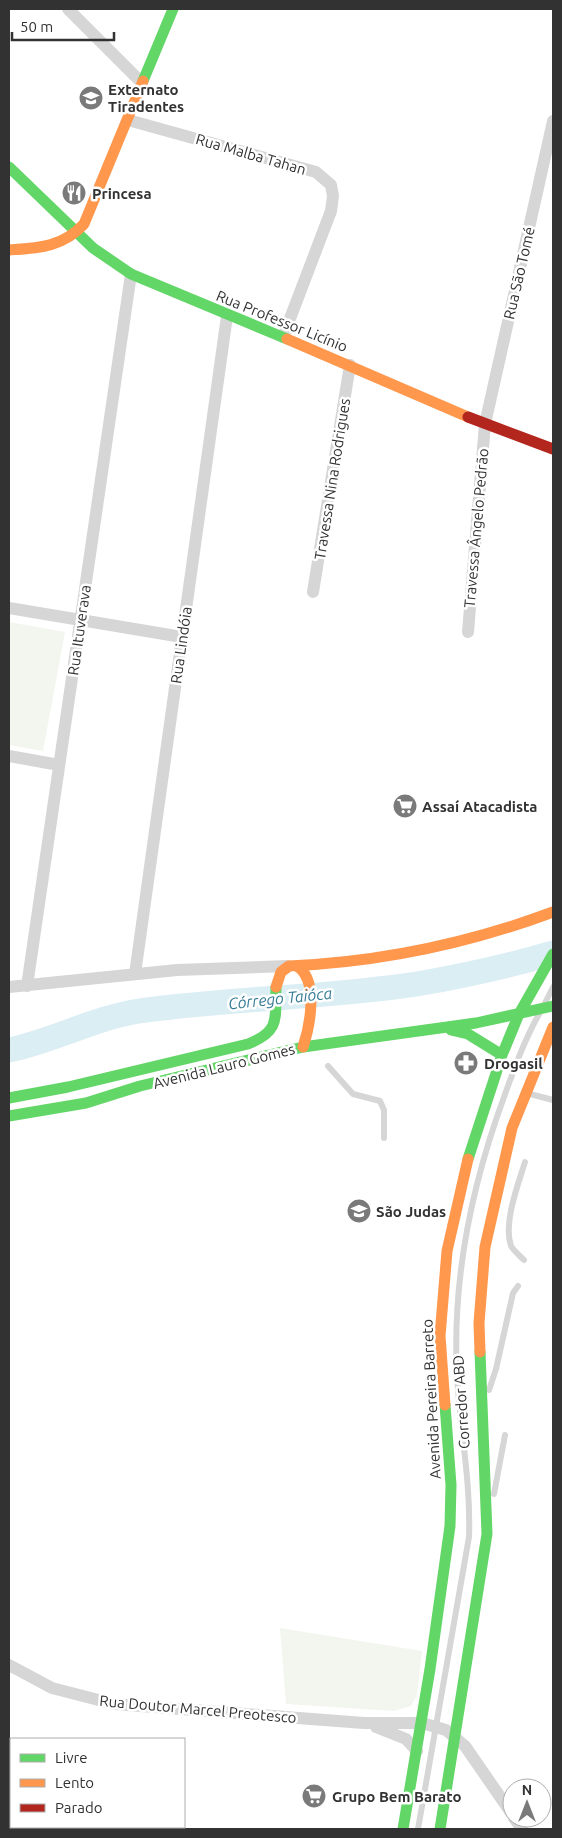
<svg xmlns="http://www.w3.org/2000/svg" width="562" height="1838" font-family="Ubuntu,sans-serif">
<style>
.green{fill:#f3f6ee}
.lines{fill:none;stroke-linecap:round;stroke-linejoin:round}
.river{stroke:#dbeef4;stroke-width:25}
.lane{stroke:#d6d6d6;stroke-width:6}
.street{stroke:#d6d6d6;stroke-width:12}
.fast{stroke:#63d668;stroke-width:11}
.slow{stroke:#ff974d;stroke-width:11}
.jam{stroke:#b3261e;stroke-width:11}
.labels{text-anchor:middle;dominant-baseline:central;stroke-width:5;stroke-linejoin:round;paint-order:stroke}
.poi-label{font-size:15px;font-weight:bold;fill:#323232;stroke:#fff;text-anchor:start}
.street-label{font-size:15px;fill:#323232;stroke:#fff}
.water-label{font-size:16px;font-style:italic;fill:#367c95;stroke:#fff}
</style>
<rect width="100%" height="100%" fill="#fff"/>
<path class="green" d="M9,622L65,632L43,751L9,745Z
M280,1628L422,1651L417,1695L411,1706L394,1711L286,1704Z"/>
<g class="lines">
<path class="river" d="M9,1050C53,1041 94,1018 139,1011C231,998 325,998 417,984C463,976 509,966 553,953"/>
<path class="lane" d="M545,1003L553,987
M328,1066L353,1094L380,1101L384,1110V1138
M530,1094L553,1100
M524,1260C520,1256 514,1251 511,1246C503,1223 518,1185 525,1162
M489,1390L496,1369L513,1293L518,1286
M494,1494L505,1435
M418,1829L469,1537C471,1482 460,1429 457,1375C452,1279 471,1187 504,1097C514,1069 524,1041 539,1014"/>
<path class="street" d="M68,9L142,83
M128,120L316,172L331,185L333,196L331,211L283,337
M313,592L350,365
M9,608L182,637
M468,632L485,424L553,121
M9,756L59,765
M135,974L227,316
M27,986L131,274
M9,987L177,970L288,966
M9,1665L52,1688L114,1704L364,1723H422L446,1730L465,1746L512,1814
M376,1727L406,1739L417,1751
M514,1818L522,1829"/>
<path class="fast" d="M143,81L173,9
M9,167L93,248L131,274L287,339
M451,1030L468,1034L502,1055
M9,1098L68,1087L248,1044C281,1031 275,1018 276,987
M9,1116L86,1103L140,1086L303,1047L476,1023L553,1006
M468,1159L502,1055L519,1014L553,954
M403,1829L430,1669L450,1526L451,1485L445,1405
M440,1829L487,1534L480,1352"/>
<path class="slow" d="M9,250C39,248 63,247 84,224L143,81
M287,339L468,417
M297,966C319,980 310,1026 303,1047
M276,987L281,972L289,966C381,962 467,944 553,912
M480,1352L479,1323L485,1247L512,1128L553,1027
M445,1405L440,1336L447,1251L468,1159"/>
<path class="jam" d="M468,417L553,449"/>
</g>
<defs>
<symbol id="school-disc" viewBox="-11 -11 22 22"><circle r="9.5" fill="#7a7a7a" stroke="#fff"/><path d="M0-5L7-2L0 1L-7-2ZM-4 1L0 2.5L4 1V4Q0 6-4 4Z" fill="#fff"/></symbol>
<symbol id="restaurant-disc" viewBox="-11 -11 22 22"><circle r="9.5" fill="#7a7a7a" stroke="#fff"/><path d="M-5-6h1v4h1v-4h1v4h1v-4h1v5L-1.5 .5V6h-2V.5L-5-1ZM5-6V6H3V1.5H1.5Q1.5-4 5-6Z" fill="#fff"/></symbol>
<symbol id="supermarket-disc" viewBox="-11 -11 22 22"><circle r="9.5" fill="#7a7a7a" stroke="#fff"/><path d="M-6-5.5h2.5l.6 2H6L4.5 2H-2.5L-4.4-4H-6ZM-1.5 3.2a1.3 1.3 0 1 0 .1 0ZM3 3.2a1.3 1.3 0 1 0 .1 0Z" fill="#fff"/></symbol>
<symbol id="pharmacy-disc" viewBox="-11 -11 22 22"><circle r="9.5" fill="#7a7a7a" stroke="#fff"/><path d="M-2-6h4v4h4v4h-4v4h-4v-4h-4v-4h4Z" fill="#fff"/></symbol>
<symbol id="university-disc" viewBox="-11 -11 22 22"><circle r="9.5" fill="#7a7a7a" stroke="#fff"/><path d="M0-5L7-2L0 1L-7-2ZM-4 1L0 2.5L4 1V4Q0 6-4 4Z" fill="#fff"/></symbol>
</defs>
<g fill-rule="evenodd">
<use href="#school-disc" x="77" y="84" width="28" height="28"/>
<use href="#restaurant-disc" x="60" y="179" width="28" height="28"/>
<use href="#supermarket-disc" x="391" y="792" width="28" height="28"/>
<use href="#pharmacy-disc" x="452" y="1049" width="28" height="28"/>
<use href="#university-disc" x="345" y="1197" width="28" height="28"/>
<use href="#supermarket-disc" x="300" y="1782" width="28" height="28"/>
</g>
<g class="labels">
<g class="poi-label">
<text x="108" y="89">Externato<tspan x="108" dy="17">Tiradentes</tspan></text>
<text x="92" y="193">Princesa</text>
<text x="422" y="806">Assaí Atacadista</text>
<text x="484" y="1063">Drogasil</text>
<text x="376" y="1211">São Judas</text>
<text x="332" y="1796">Grupo Bem Barato</text>
</g>
<g class="street-label">
<text transform="translate(251 154) rotate(16)">Rua Malba Tahan</text>
<text transform="translate(519 273) rotate(-77)">Rua São Tomé</text>
<text transform="translate(282 321) rotate(22)">Rua Professor Licínio</text>
<text transform="translate(332 479) rotate(-81)">Travessa Nina Rodrigues</text>
<text transform="translate(476 528) rotate(-85)">Travessa Ângelo Pedrão</text>
<text transform="translate(79 630) rotate(-82)">Rua Ituverava</text>
<text transform="translate(181 645) rotate(-82)">Rua Lindóia</text>
<text transform="translate(224 1066) rotate(-14)">Avenida Lauro Gomes</text>
<text transform="translate(431 1399) rotate(-93)">Avenida Pereira Barreto</text>
<text transform="translate(461 1402) rotate(-94)">Corredor ABD</text>
<text transform="translate(198 1709) rotate(5)">Rua Doutor Marcel Preotesco</text>
</g>
<g class="water-label">
<text transform="translate(280 998) rotate(-6)">Córrego Taióca</text>
</g>
</g>
<rect width="562" height="1838" fill="none" stroke="#323232" stroke-width="20"/>
<rect x="10" y="1738" width="175" height="90" fill="#ffffff" stroke="#adadad"/>
<rect x="20" y="1754" width="25" height="8" fill="#63d668" stroke="#adadad"/>
<text x="55" y="1763" font-size="15" fill="#323232">Livre</text>
<rect x="20" y="1779" width="25" height="8" fill="#ff974d" stroke="#adadad"/>
<text x="55" y="1788" font-size="15" fill="#323232">Lento</text>
<rect x="20" y="1804" width="25" height="8" fill="#b3261e" stroke="#adadad"/>
<text x="55" y="1813" font-size="15" fill="#323232">Parado</text>
<g transform="translate(527 1803)"><circle r="24" fill="#ffffff" stroke="#adadad"/>
<path d="M0-4L9 19L0 12L-9 19Z" fill="#7a7a7a"/>
<text y="-8" font-size="14" font-weight="bold" text-anchor="middle" fill="#323232">N</text>
</g>
<path d="M12 32v8h102v-8" fill="none" stroke="#323232" stroke-width="2.5"/>
<text x="20" y="32" font-size="15" fill="#323232" stroke="#ffffff" stroke-width="4" paint-order="stroke">50 m</text>
</svg>
